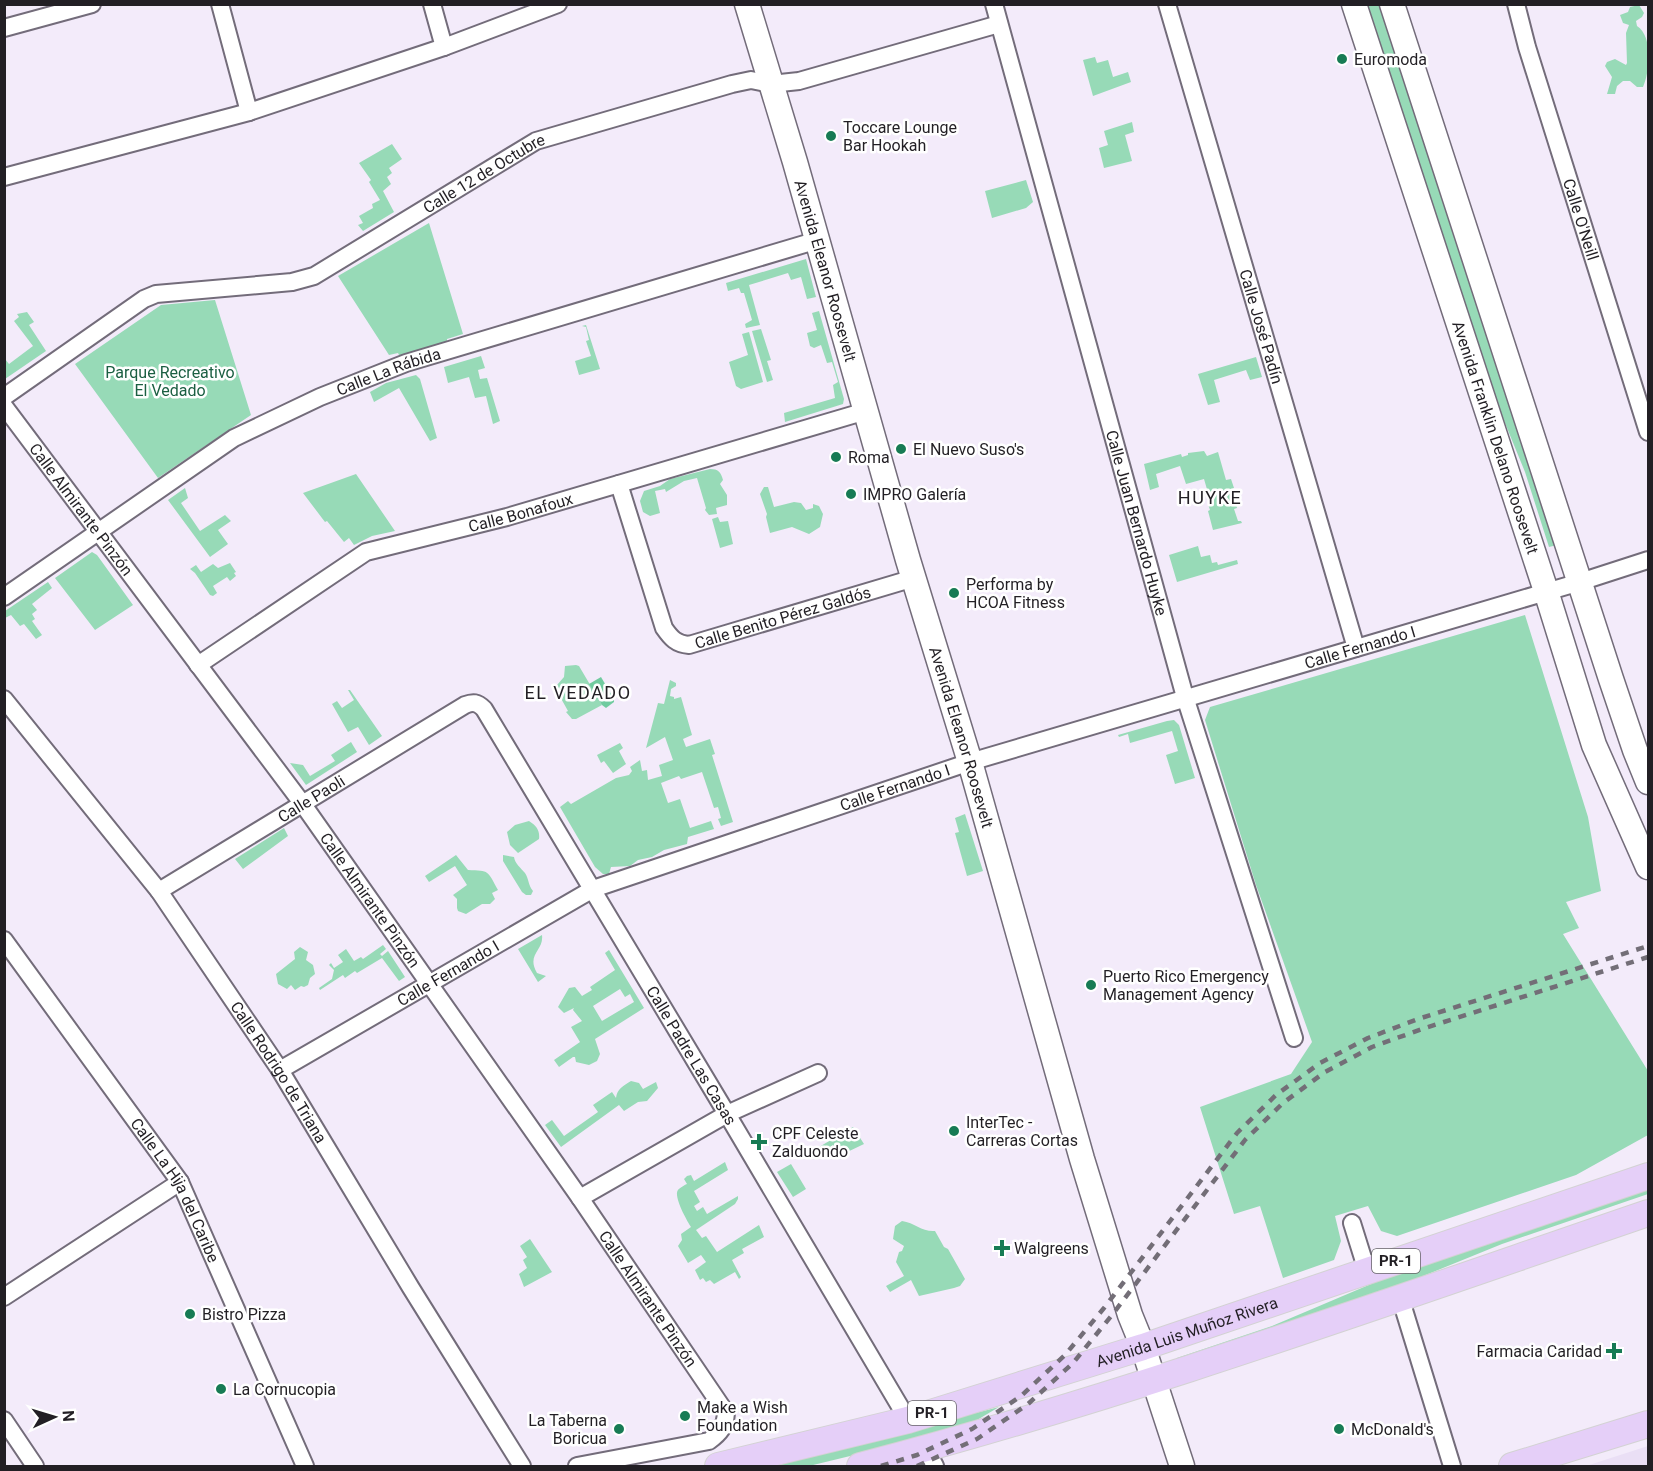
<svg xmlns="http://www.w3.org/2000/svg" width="1653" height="1471" font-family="Roboto,sans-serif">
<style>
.built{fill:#eadff5}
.green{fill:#97dab7;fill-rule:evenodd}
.water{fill:#70cb9f}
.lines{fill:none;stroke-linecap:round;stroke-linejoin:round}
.street-casing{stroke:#736c7a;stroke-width:20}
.secondary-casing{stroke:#736c7a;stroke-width:27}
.primary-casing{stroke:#d3d2d3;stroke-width:28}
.street{stroke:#fff;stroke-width:16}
.secondary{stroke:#fff;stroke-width:24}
.primary{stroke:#e5cff8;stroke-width:26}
.rail{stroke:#736e77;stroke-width:4.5;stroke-dasharray:8 8;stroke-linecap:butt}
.poi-dot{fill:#177b54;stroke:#fff;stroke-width:2}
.labels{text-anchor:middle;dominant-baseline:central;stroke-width:5;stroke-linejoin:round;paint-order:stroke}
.shield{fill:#fff;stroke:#646266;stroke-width:1.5}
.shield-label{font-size:15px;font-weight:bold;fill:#221f24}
.poi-label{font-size:16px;fill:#221f24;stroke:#fff;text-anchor:start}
.street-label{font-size:16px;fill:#221f24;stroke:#fff}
.park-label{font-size:16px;fill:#1b5f42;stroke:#fff}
.neighbourhood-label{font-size:18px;letter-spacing:1.5px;fill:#221f24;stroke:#fff}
</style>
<rect width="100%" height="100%" fill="#f3ebfa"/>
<path class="built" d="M1648,1446V1466H1586Z"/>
<path class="green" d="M1367,5H1383L1557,545L1549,547L1525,472L1487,379Z
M1639,5L1644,13L1642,17L1636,21L1637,26C1653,36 1650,71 1643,87H1637L1630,81H1623L1617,86L1615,94H1607L1612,77L1605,66L1607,62L1615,59L1626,65L1627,63L1626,33L1629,25L1623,23L1620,15L1628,12L1630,7Z
M1095,57L1097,63L1108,60L1113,77L1128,72L1131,82L1093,96L1083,60Z
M1132,122L1134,132L1125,135L1132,161L1104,168L1099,148L1108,145L1104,131Z
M392,144L402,159L389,168L392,173L387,177L391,184L383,191L394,212L363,231L358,225L363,223L359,216L373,208L372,204L380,200L369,182L371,180L359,163Z
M1026,180L1033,202L1026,208L992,218L985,191Z
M429,223L463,334L447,339V342L400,357L398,353L389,355L338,276Z
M806,259L816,297L807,299L801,277L791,280L788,273L749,285L760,325L746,328L745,324L752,320L744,293H741L739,288L728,291L726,283Z
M215,300L251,415L158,478L75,364L161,305Z
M819,311L844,399L843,404L785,422L784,413L835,398L833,385L838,382L832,362L827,363L821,345L814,348L810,346L807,333L817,330L812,313Z
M27,312L34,322L29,325L46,351L5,379V359L9,364L33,346L14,321L19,317L17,314Z
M586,325L600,369L579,375L575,361L591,356L586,341L589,340L586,327L582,326Z
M761,329L771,360L767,361L773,380L767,382L752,331Z
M749,332L763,382L741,389L736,386L729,362L748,355L742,334Z
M481,356L485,368L478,370L480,379L487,378L500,421L493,424L486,396L475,398L469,377L448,383L444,367Z
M1256,357L1262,377L1250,380L1246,370L1214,380L1220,402L1208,405L1198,374Z
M416,375L420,379L437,438L430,441L399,388L374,402L370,392L386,383Z
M1204,451L1207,456L1218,452L1226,480L1231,479L1234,488L1232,489L1237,508L1234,509L1238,521H1241L1242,523L1213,530L1208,511L1210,510L1208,504L1211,503L1204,479L1186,484L1180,466L1156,474L1159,487L1150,490L1144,464L1181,454L1182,457L1188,455V453Z
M710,469C718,469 721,472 723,480L720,484L727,495V505L716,508L717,514L709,515L705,510L706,508L697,478L684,481L666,492L665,489L655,491L660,513L650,516L643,512L640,501L644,491L660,486L670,479Z
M356,474L395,531L372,536L354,545L349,538L344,542L327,521L325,522L303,493Z
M764,487H768L774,507L794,502L801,503L806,510L813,508V504L819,506L823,514L820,527L809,534L792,527L770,533L766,517L767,514L760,494Z
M185,488L188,498L181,503L200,531L225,515L231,521L218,530L228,544L210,557L168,500Z
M718,517L720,522L728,521L733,544L720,548L712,519Z
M1198,546L1201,557L1210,555L1212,563L1217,562L1218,565L1237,560L1238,564L1177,582L1169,555Z
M92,552L97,555L133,605L95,630L55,578Z
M230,563L236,572L234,573L236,576L230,581L227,577L213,586L217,593L213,596L210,595L195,573L190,569L196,565L201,572L213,564L218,568Z
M48,582L52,588L32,604L37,610L32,614L35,619L32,621L42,635L36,639L24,624L20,626L11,615L5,618V611Z
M1525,615L1588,817L1601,891L1566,902L1579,928L1563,934L1648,1071V1135L1576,1175L1397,1236L1381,1231L1368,1206L1335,1216L1341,1241L1334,1260L1283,1278L1260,1206L1234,1214L1200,1107L1291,1074L1312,1042L1256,885L1205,720L1210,707Z
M576,665L579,666L602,705L576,719H572L566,712L568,711L558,693L560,691L557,685L564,677L565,666Z
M670,680L676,683V686L671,689L670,696L674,697V699L681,697L692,735L683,739L686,747L710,739L715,754L712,755L733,822L721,826L718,819L721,818L718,807L714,808L702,772L681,779L679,776L661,783L668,803L680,799L690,828L711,821L714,829L688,837L687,844L664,850L652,857L638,860L630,866L611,867L609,874H603L595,867L560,807L568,801L571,804L616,778L629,775L632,771L630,767L640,760L642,771L647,770L648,780L662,776L659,765L673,760L665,737L646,748L658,703L664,704Z
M348,690H350L382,736L369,745L358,727L348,732L332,704L337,701L342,708L354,700Z
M1174,720L1179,725L1195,778L1175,784L1166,755L1178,751L1172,731L1130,743L1128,734L1119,737L1118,735L1167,721Z
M351,742L357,752L306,785L290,763L303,765L310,776L335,761L331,755Z
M620,743L623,748L619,751L626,764L613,773L604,761L601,763L597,755Z
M965,814L983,871L967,876L955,833L959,832L955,818Z
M529,821C537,826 540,831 539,839L518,853L510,845L507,832L515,825Z
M284,828L288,836L243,869L235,859Z
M456,855L468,870C490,871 487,870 498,890L492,893L495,899L490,904H482L466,914L458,911L457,908V899L453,895L467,885L455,866L429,882L425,876Z
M503,855L514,857C515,864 521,868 525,873C529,879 528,885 533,891L531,895H526L522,892L503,861Z
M542,935C544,951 526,954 537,973L546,976L538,982L518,949Z
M383,945L386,949L380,954L382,956L388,951L405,977L399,981L382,958L357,973L355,971L345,978L343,975L320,990L319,988L332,979L334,970L329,965L331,963L334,968L343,962L338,955L346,949L354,961L361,957L363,959Z
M300,947L308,952L306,960L313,965L315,974L310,978L308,985L304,987L301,986L295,990L291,985L287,989L278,984L276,974L295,959L294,952Z
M609,950L644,1008L595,1039L600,1054L597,1061L589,1065L576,1062L575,1057H573L559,1067L554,1060L580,1042L571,1027L582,1021L573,1010L574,1008L564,1013L558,1007L569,988L575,987L582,996L592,990L590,987L615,970L605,953ZM620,989L625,997L630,994L634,1002L602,1021L593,1006Z
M631,1081L639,1083L643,1089L656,1082L658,1088L647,1101L638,1102L624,1111L619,1105L561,1147L545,1125L552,1120L564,1136L598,1112L593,1105L612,1092L616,1098C617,1089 623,1086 631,1081Z
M853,1127L864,1144L841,1155L833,1145L824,1151L828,1158L826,1159L819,1147Z
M725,1162L728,1170L694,1191L700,1202L694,1206L697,1211L703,1207L707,1214L738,1196V1199L735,1204L696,1230L702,1238L706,1236L717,1252L759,1225L764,1237L742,1249L744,1253L732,1260L741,1277L739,1279L735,1272L714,1284L710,1280L706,1282L703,1278L700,1280L695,1270L706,1262L701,1255L688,1263L678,1246L682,1240L681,1234L691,1227C687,1221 673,1196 678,1190C678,1189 686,1184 687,1184L684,1179L687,1176L691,1175L694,1181Z
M791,1164L806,1189L793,1197L777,1172Z
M1648,1188V1194L1502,1244L1411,1281L1178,1361L1177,1358L1272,1326L1390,1276Z
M902,1221C915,1223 922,1232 935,1231L944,1247L948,1249L965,1279L960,1286L954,1288L919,1296L911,1280L890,1292L886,1286L904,1276L896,1262L899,1252L902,1251L904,1246L893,1239L895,1226Z
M530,1239L552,1272L524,1287L519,1274L527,1268L523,1260L527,1257L520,1246Z
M999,1407L972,1423L879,1449L809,1466H769Z"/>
<path class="water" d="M601,677L614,699V702L606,708L602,705L589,684Z"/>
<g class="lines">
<defs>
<g id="street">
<path d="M220,4L249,112"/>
<path d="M432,4L444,47"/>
<path id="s1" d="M994,4L1185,697L1294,1038"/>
<path id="s2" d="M1167,4L1356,648"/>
<path id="s3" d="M1516,4L1527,47L1648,432"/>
<path d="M4,28L92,4"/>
<path d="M4,177L249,112L444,47L558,4"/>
<path id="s4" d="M4,397L144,299L156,294L292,282L314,276L536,141L732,84L751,80L771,84L799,81L999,24"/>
<path id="s5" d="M4,406L302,803L580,1198L726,1413C725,1427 720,1433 709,1441L577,1466"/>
<path id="s6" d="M619,484L664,628C671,638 676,644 689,645L914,578"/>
<path id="s7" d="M4,597L234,438L320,397L406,363L818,240"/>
<path id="s8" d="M198,665L366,552L507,517L866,411"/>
<path id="s9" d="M4,699L159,891L280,1070L411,1288L522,1466"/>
<path id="s10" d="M159,891L465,705C473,702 477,702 484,709L727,1114L908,1420"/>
<path id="s11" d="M4,940L180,1182L305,1466"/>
<path id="s12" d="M280,1070L593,889L970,762L1580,582L1648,560"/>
<path d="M580,1198L727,1114L818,1073"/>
<path d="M1352,1223L1367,1271"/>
<path d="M4,1297L180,1182"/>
<path d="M1400,1297L1452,1466"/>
<path d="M4,1420L35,1466"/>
<path d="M926,1449L935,1466"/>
</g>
<g id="secondary">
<path id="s13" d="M747,4L795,162L908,560L970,762L1082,1159L1130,1315L1143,1347L1182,1466"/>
<path id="s14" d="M1354,4L1546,591L1594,745L1648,867"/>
<path d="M1392,4L1611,679L1635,750L1648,782"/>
</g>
<g id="primary">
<path id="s15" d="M718,1466L908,1420L1143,1347L1648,1176"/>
<path d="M860,1466C1127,1396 1387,1302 1648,1213"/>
<path d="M1512,1466L1648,1424"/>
</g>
</defs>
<use href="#street" class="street-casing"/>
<use href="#secondary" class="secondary-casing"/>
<use href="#primary" class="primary-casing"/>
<use href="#street" class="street"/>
<use href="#secondary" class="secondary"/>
<use href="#primary" class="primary"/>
<path class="rail" d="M881,1466L917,1455L972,1429L1021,1396L1065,1355L1104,1308L1237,1133L1276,1095L1320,1063L1368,1038L1418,1019L1648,946
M917,1466L977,1439L1028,1404L1073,1363L1112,1315L1245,1140L1283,1103L1325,1072L1372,1047L1422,1029L1648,957"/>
</g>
<g class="poi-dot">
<circle cx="1342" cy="59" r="6"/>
<circle cx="831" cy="136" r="6"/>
<circle cx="901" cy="449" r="6"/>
<circle cx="836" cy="457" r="6"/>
<circle cx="851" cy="494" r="6"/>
<circle cx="954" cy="593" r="6"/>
<circle cx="1091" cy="985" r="6"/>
<circle cx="954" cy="1131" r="6"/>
<path d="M756 1133h6v6h6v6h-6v6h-6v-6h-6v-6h6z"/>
<path d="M999 1239h6v6h6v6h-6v6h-6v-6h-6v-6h6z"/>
<circle cx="190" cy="1314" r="6"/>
<path d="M1611 1342h6v6h6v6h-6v6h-6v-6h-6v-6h6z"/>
<circle cx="221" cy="1389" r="6"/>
<circle cx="685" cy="1416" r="6"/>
<circle cx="619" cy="1429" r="6"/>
<circle cx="1339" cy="1429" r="6"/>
</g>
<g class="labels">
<g class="shield">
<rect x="1372" y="1249" width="48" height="24" rx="4.5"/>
<rect x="908" y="1401" width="48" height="24" rx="4.5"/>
</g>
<g class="shield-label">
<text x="1396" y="1261">PR-1</text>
<text x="932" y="1413">PR-1</text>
</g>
<g class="poi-label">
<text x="1354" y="59">Euromoda</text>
<text x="843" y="127">Toccare Lounge<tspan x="843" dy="18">Bar Hookah</tspan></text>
<text x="913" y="449">El Nuevo Suso's</text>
<text x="848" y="457">Roma</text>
<text x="863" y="494">IMPRO Galería</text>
<text x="966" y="584">Performa by<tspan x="966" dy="18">HCOA Fitness</tspan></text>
<text x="1103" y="976">Puerto Rico Emergency<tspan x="1103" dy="18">Management Agency</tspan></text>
<text x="966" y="1122">InterTec -<tspan x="966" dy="18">Carreras Cortas</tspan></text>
<text x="772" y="1133">CPF Celeste<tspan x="772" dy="18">Zalduondo</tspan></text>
<text x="1014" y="1248">Walgreens</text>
<text x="202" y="1314">Bistro Pizza</text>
<text x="1602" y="1351" text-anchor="end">Farmacia Caridad</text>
<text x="233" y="1389">La Cornucopia</text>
<text x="697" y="1407">Make a Wish<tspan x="697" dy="18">Foundation</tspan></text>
<text x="607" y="1420" text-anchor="end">La Taberna<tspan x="607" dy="18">Boricua</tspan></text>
<text x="1351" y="1429">McDonald's</text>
</g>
<g class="street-label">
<text stroke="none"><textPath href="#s4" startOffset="542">Calle 12 de Octubre</textPath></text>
<text stroke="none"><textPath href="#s3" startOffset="225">Calle O'Neill</textPath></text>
<text stroke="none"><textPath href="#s13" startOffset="278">Avenida Eleanor Roosevelt</textPath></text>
<text stroke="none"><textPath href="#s2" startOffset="336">Calle José Padín</textPath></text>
<text stroke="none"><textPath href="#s7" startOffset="448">Calle La Rábida</textPath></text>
<text stroke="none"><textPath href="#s14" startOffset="456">Avenida Franklin Delano Roosevelt</textPath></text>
<text stroke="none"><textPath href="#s5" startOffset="129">Calle Almirante Pinzón</textPath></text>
<text stroke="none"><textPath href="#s8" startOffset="362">Calle Bonafoux</textPath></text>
<text stroke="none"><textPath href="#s1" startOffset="538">Calle Juan Bernardo Huyke</textPath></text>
<text stroke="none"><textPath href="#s6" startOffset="280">Calle Benito Pérez Galdós</textPath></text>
<text stroke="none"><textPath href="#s12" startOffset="1166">Calle Fernando I</textPath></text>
<text stroke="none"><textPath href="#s13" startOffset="764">Avenida Eleanor Roosevelt</textPath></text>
<text stroke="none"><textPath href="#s12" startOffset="680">Calle Fernando I</textPath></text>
<text stroke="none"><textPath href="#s10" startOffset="178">Calle Paoli</textPath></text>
<text stroke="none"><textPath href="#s5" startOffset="615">Calle Almirante Pinzón</textPath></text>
<text stroke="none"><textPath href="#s12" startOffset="194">Calle Fernando I</textPath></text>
<text stroke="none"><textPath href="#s10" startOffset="783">Calle Padre Las Casas</textPath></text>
<text stroke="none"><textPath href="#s9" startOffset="464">Calle Rodrigo de Triana</textPath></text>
<text stroke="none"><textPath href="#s11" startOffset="304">Calle La Hija del Caribe</textPath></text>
<text stroke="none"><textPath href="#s5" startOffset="1101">Calle Almirante Pinzón</textPath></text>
<text stroke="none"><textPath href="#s15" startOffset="488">Avenida Luis Muñoz Rivera</textPath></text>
</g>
<g class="park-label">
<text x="170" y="372">Parque Recreativo<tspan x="170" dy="18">El Vedado</tspan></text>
</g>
<g class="neighbourhood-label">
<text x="1210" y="497">HUYKE</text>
<text x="578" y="692">EL VEDADO</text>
</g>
</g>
<rect width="1653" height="1471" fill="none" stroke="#221f24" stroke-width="12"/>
<g transform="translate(54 1417) rotate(86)" stroke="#ffffff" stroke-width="4.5" paint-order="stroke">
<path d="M0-4.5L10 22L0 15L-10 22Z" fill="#221f24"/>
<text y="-9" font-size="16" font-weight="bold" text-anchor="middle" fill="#221f24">N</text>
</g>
</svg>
